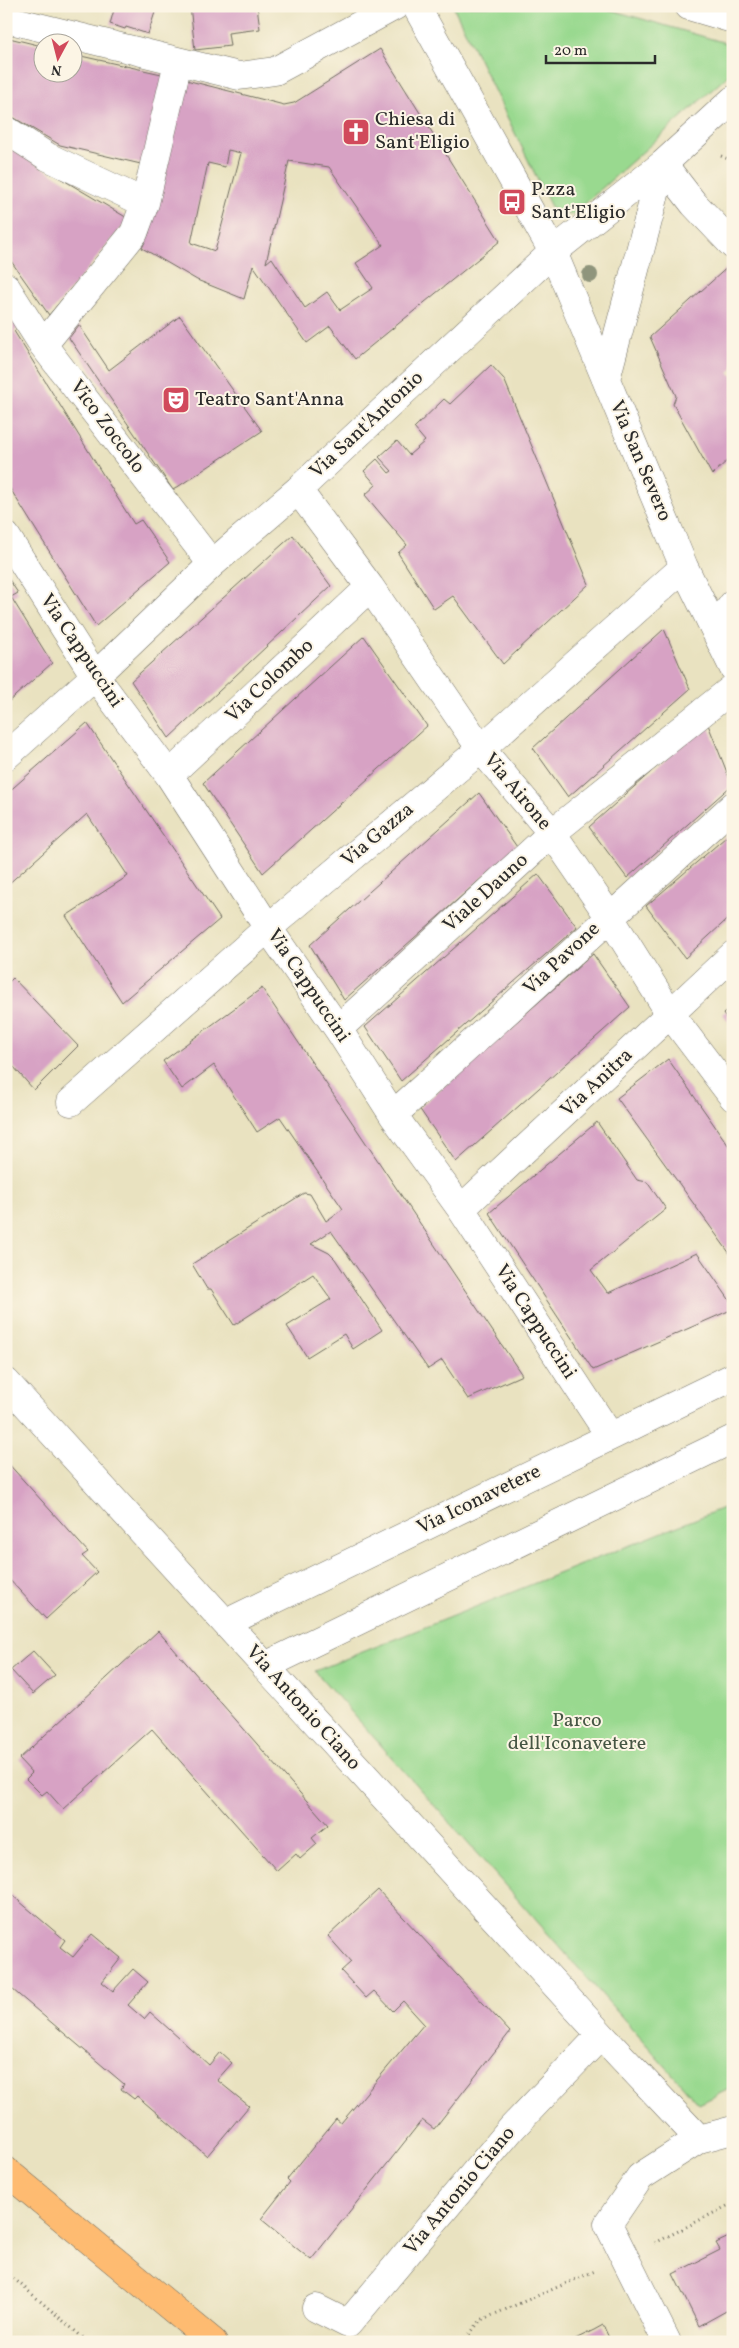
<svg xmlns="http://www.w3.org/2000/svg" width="739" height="2348" font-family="Vollkorn,serif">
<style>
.green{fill:#99d98f;stroke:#62825d}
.building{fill:#d7a2c4;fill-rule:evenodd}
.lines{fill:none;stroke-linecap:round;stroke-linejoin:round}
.minor-casing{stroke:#6e6b5f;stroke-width:29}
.major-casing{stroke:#6e6b5f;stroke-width:29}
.path{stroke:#6e6b5f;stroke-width:3;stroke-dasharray:1 4;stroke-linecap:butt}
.minor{stroke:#fff;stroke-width:28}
.major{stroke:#febb71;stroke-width:28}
.tree{fill:#8f957c}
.labels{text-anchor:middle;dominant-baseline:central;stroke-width:4;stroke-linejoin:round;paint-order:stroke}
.poi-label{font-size:20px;fill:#2b2b2b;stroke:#fcf5e5;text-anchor:start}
.street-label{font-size:20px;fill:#2b2b2b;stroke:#fcf5e5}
.park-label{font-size:20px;fill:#465644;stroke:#fcf5e5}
</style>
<rect width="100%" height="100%" fill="#fcf5e5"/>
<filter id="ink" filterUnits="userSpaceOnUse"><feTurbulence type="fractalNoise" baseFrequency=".02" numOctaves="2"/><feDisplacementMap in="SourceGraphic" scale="10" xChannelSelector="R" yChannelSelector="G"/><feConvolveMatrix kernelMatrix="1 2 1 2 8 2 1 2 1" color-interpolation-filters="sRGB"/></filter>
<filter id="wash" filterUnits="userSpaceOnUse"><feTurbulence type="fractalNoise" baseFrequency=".0096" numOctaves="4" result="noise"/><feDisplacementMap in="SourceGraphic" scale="20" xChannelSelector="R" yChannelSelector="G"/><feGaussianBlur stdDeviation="1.12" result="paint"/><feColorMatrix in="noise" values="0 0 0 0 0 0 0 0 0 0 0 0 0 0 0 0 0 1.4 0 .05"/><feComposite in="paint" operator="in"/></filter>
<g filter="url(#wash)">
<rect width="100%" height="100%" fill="#e9e2c0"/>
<path class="green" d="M453,6H597L733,45V71L572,215L553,211Z
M733,1504V2087L699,2104L315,1671Z"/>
<g id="blocks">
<path class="building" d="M115,6H157L148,34L126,27L125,29L110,24Z
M190,6H257L260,29L228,33L230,46L195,50Z
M9,38L42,46V72H72V54L166,75L145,165L60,145L6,113V43Z
M380,49L500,241L355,359L330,326L307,343L253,265L244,299L197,280L142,248L149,233L170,132L186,80L284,105L294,103ZM228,150L241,153L215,251L191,243L208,163L225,167ZM289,161L329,167L383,245L356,263L373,288L340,310L327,292L305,308L272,258L266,263Z
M6,146L129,219L49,315L6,254Z
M731,264L733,266V369L729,372L733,376V455L712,475L673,404L676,396L650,337Z
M14,313L22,326L14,331L120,502L134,524L141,520L170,562L96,626L6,482V318Z
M180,316L262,431L173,490L69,338L79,325L109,370Z
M491,365L504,379L589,584L503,664L453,596L434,609L398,553L407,545L365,495L376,485L364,471L377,459L389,473L392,471L379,457L397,441L409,455L425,441L414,428L444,399L450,404Z
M293,535L331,586L169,738L131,681Z
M6,575L18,593L11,597L52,663L6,704Z
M664,629L690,689L568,797L533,748Z
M364,636L427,726L263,873L203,783Z
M707,722L732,785L627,878L589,827Z
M87,723L220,919L122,1002L66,916L128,876L87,814L6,886V794Z
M479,793L517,847L344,1000L310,945Z
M733,831V914L685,958L646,906Z
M538,874L577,927L401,1081L365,1027Z
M593,954L630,1007L456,1162L419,1108Z
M13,978L78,1046L34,1090L6,1058V985Z
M262,988L288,1027L522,1375L468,1399L442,1360L428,1369L331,1231L311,1244L329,1253L335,1259L382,1330L353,1349L344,1334L307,1357L287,1326L331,1299L313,1274L234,1325L211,1289H207L192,1264L304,1193L310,1194L326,1221L343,1209L280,1117L257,1132L214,1065L182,1089L163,1061Z
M733,1006V1028L723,1014Z
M668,1059L733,1152V1258L617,1098Z
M597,1122L637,1180L647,1182L666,1209L591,1270L608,1293L697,1253L733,1305V1309L593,1370L489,1213Z
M6,1461L88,1552L82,1556L97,1572L46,1619L6,1576Z
M158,1631L328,1825L312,1838L317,1844L300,1859L296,1854L277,1871L152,1729L63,1809L47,1791L42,1795L26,1779L32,1773L19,1759Z
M33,1651L55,1675L33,1694L11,1670Z
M6,1890L65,1940L60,1947L73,1957L92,1934L121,1958L102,1982L113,1991L133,1969L148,1982L128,2005L144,2019L150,2012L209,2065L220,2052L232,2063L217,2080L249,2106L207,2156L137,2096L134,2099L121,2089L124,2084L6,1984Z
M378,1890L510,2032L434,2129L422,2120L311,2260L261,2219L290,2182L287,2179L336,2119L341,2123L424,2024L403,2001L393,2011L374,1991L366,1998L341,1971L351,1962L328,1936Z
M733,2235V2319L728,2310L699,2326L673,2274L720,2250L716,2243Z
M603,2325L611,2342H569L594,2330Z"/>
</g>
</g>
<g filter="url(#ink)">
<use href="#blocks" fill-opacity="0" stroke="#6e6b5f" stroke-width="1"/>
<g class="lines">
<defs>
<path id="minor" d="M416,6L553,252L684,567L733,667
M689,6L733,19
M6,19L239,76L275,71L395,6
M6,130L48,157L145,203
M663,164L694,204L733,245
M6,287L43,345L212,564
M43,345L134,233L145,203L178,62
M606,379L663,164
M298,490L370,587L481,749L552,833L609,916L671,1015L733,1097
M6,536L95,676L169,775L268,928L338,1029L393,1115L461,1209L610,1436
M715,629L733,604
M6,756L95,676L212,564L298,490L553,252L663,164L733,100
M169,775L370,587
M338,1029L552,833L733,688
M71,1102L268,928L481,749L684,567
M393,1115L733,806
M461,1209L733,955
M6,1382L601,2035L699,2139
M226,1623L733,1377
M265,1666L733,1439
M316,2308L348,2324L512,2128L601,2035
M667,2342L608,2224L640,2177L699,2139L733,2130"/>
<path id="major" d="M6,2171L213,2342"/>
</defs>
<use href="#minor" class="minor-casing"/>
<use href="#major" class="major-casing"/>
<path class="path" d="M721,156L733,161
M655,2243L733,2203
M6,2272L88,2342
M463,2342L481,2320L595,2271"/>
<use href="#minor" class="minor"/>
<use href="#major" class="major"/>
</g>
<circle class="tree" cx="590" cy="275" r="8"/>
</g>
<defs>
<symbol id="church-square" viewBox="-11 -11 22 22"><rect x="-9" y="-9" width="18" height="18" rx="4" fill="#d1495b" stroke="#fcf5e5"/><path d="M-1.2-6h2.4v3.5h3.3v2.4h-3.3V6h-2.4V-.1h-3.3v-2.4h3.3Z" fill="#fff"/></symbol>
<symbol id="bus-square" viewBox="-11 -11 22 22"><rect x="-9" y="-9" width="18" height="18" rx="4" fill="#d1495b" stroke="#fcf5e5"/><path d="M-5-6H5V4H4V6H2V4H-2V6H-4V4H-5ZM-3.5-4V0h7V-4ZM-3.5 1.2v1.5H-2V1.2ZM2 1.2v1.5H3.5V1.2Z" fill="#fff"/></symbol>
<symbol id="theatre-square" viewBox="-11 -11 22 22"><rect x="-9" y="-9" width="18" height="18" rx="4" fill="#d1495b" stroke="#fcf5e5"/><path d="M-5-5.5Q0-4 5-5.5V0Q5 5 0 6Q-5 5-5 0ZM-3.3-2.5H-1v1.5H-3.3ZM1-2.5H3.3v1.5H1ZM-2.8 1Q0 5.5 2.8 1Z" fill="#fff"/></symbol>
</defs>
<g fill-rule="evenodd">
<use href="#church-square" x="340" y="116" width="32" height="32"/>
<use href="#bus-square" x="496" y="186" width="32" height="32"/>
<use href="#theatre-square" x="160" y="384" width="32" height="32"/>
</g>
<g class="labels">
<g class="poi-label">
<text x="375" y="120">Chiesa di<tspan x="375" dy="23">Sant'Eligio</tspan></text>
<text x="531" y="190">P.zza<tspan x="531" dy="23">Sant'Eligio</tspan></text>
<text x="195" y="400">Teatro Sant'Anna</text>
</g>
<g class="street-label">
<text transform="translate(367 425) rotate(-43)">Via Sant'Antonio</text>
<text transform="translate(107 427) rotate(53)">Vico Zoccolo</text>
<text transform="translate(640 461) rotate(67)">Via San Severo</text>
<text transform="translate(81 651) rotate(56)">Via Cappuccini</text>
<text transform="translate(270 681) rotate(-43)">Via Colombo</text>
<text transform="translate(517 792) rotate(50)">Via Airone</text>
<text transform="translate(378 835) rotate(-40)">Via Gazza</text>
<text transform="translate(486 893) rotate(-42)">Viale Dauno</text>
<text transform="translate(562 959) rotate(-43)">Via Pavone</text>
<text transform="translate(308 986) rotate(56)">Via Cappuccini</text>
<text transform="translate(597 1083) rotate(-43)">Via Anitra</text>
<text transform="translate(535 1322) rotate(57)">Via Cappuccini</text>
<text transform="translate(479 1500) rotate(-26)">Via Iconavetere</text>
<text transform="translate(303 1708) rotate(48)">Via Antonio Ciano</text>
<text transform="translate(460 2191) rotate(-50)">Via Antonio Ciano</text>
</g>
<g class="park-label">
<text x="577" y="1721">Parco<tspan x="577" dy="23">dell'Iconavetere</tspan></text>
</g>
</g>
<rect width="739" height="2348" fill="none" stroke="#fcf5e5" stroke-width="25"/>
<g transform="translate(58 58) rotate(187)"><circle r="24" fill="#fcf5e5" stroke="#a8a49b"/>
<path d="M0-4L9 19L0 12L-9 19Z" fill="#d1495b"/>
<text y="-8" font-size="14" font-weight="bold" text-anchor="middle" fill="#2b2b2b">N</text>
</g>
<path d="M546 55v8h109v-8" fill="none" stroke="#2b2b2b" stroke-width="2.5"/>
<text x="554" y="55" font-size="15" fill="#2b2b2b" stroke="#fcf5e5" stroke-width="4" paint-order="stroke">20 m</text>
</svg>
